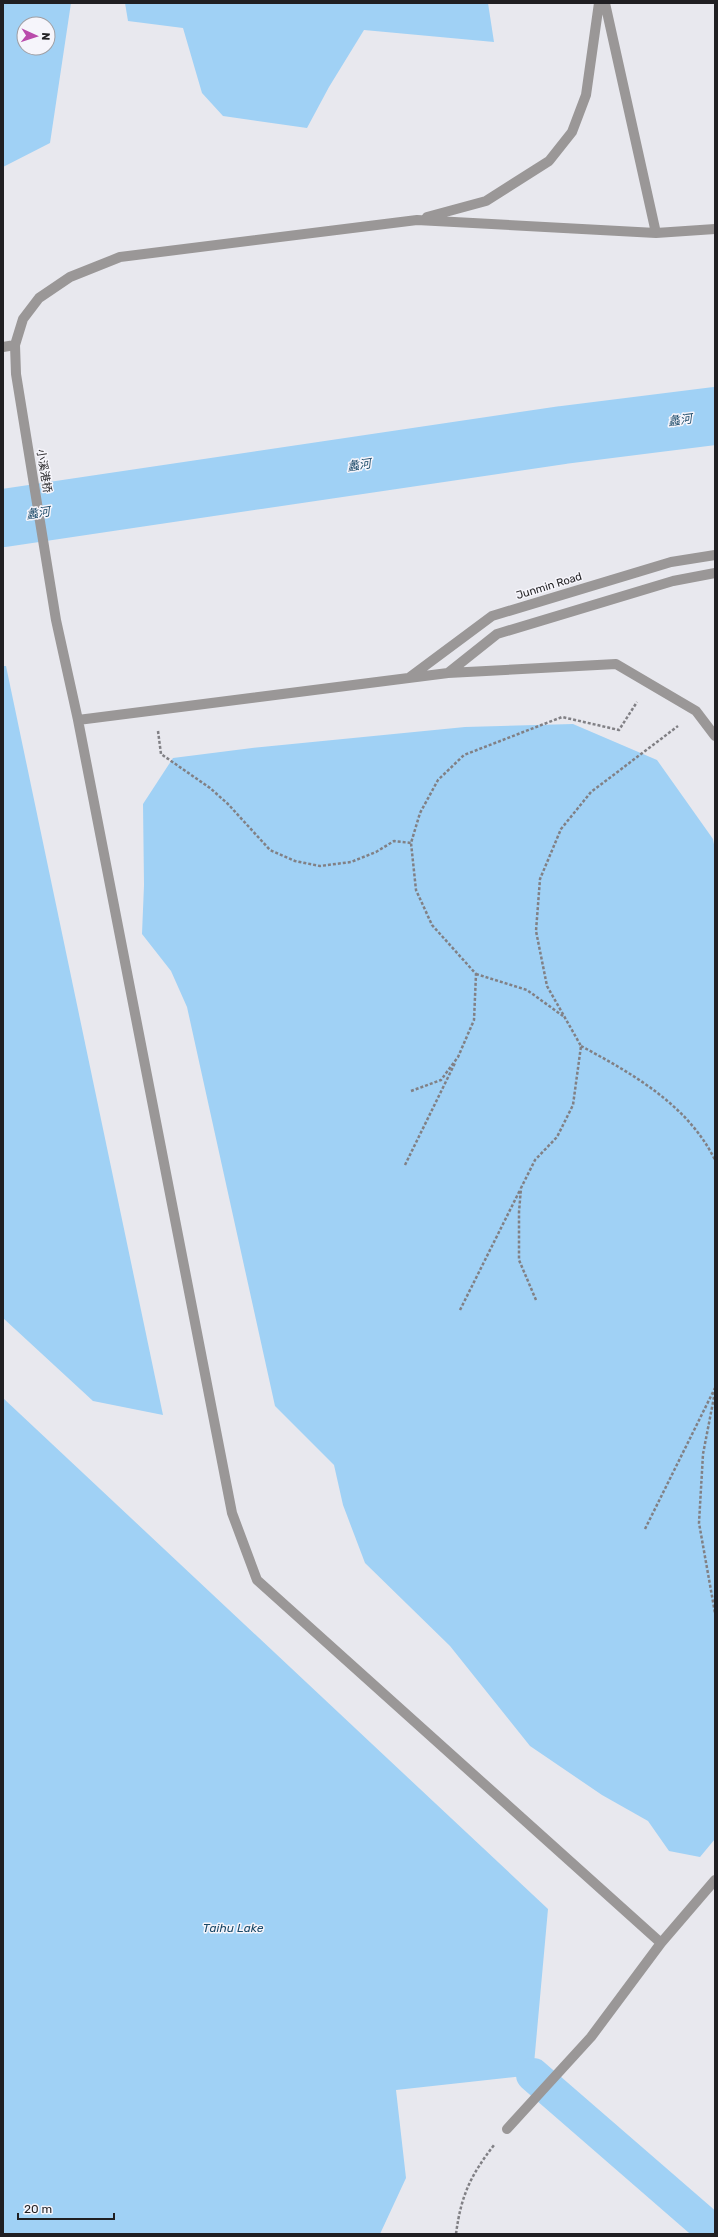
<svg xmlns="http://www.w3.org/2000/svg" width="718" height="2237" font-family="Rubik,'Noto Sans SC',sans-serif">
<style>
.water{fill:#a0d1f5;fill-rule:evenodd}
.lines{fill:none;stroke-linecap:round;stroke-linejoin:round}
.canal{stroke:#a0d1f5;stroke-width:34}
.river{stroke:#a0d1f5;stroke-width:58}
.path{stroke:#818085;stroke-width:2.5;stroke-dasharray:3 2;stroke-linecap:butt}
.minor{stroke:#9a9797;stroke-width:10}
.labels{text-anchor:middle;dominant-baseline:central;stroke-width:3;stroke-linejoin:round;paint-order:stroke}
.street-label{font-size:11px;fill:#201f22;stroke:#f6f5fb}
.water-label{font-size:12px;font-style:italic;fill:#1a4968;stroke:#f6f5fb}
</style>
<rect width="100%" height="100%" fill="#e8e8ee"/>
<path class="water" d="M3,3H71L50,143L3,167ZM24,24H48V48H24Z
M125,3H488L494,42L364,30L329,87L307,128L223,116L202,93L183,28L128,21Z
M3,666H6L163,1415L93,1401L3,1318Z
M573,724L657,760L713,839L715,850V1839L700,1857L669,1851L648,1821L602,1795L530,1746L450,1646L365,1563L343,1505L334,1465L275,1406L187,1007L171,971L142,934L144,885L143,804L173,758L252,748L465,727Z
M3,1398L548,1909L533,2075L396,2090L406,2178L380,2234H3Z"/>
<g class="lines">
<path class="canal" d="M533,2075L715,2233"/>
<path class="river" d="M3,518L563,435L715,416"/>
<path class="path" d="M158,731L161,754L210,788L228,804L270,850L295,861L320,866L351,862L376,852L394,841L411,843
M476,974L527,990L563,1016
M581,1046C633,1074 688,1105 715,1160
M411,1091L441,1080L458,1057L474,1020L476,974L432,925L416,890L411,843L420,813L438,780L464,755L562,717L619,730L637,702
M405,1165L455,1063
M536,1300L519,1260V1212L521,1188L535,1160L557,1137L573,1105L581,1046L547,986L536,931L540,879L561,829L591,792L678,726
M460,1310L520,1190
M715,1392L703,1454L699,1523L715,1613
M645,1529L715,1388
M456,2234C461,2195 471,2175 494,2145"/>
<path class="minor" d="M605,3L656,233
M427,217L486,201L549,161L572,132L586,95L599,3
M715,229L656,233L417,220L120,257L70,277L39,298L23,319L15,345L16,374L56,620L78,720L232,1513L257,1580L661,1943L715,1880
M3,347L15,345
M448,673L497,634L673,581L715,573
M410,677L492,616L671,562L715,555
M78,720L448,673L616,664L696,711L715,736
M507,2129L591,2037L661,1943"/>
</g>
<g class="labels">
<g class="street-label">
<text transform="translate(44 471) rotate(81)">小溪港桥</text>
<text transform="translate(549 586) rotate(-17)">Junmin Road</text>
</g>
<g class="water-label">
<text transform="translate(680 420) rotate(-7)">蠡河</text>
<text transform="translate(359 465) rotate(-8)">蠡河</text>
<text transform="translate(38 513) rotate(-8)">蠡河</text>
<text x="233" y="1928">Taihu Lake</text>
</g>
</g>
<rect width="718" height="2237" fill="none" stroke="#201f22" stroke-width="8"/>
<g transform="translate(36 36) rotate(93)"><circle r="19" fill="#f6f5fb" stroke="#a09fa4"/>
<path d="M0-3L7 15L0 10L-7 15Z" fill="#b94bab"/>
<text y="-6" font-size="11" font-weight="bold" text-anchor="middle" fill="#201f22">N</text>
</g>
<path d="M18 2213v6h96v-6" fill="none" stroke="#201f22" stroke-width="2"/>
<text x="24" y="2213" font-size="12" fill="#201f22" stroke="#f6f5fb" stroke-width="3" paint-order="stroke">20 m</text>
</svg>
